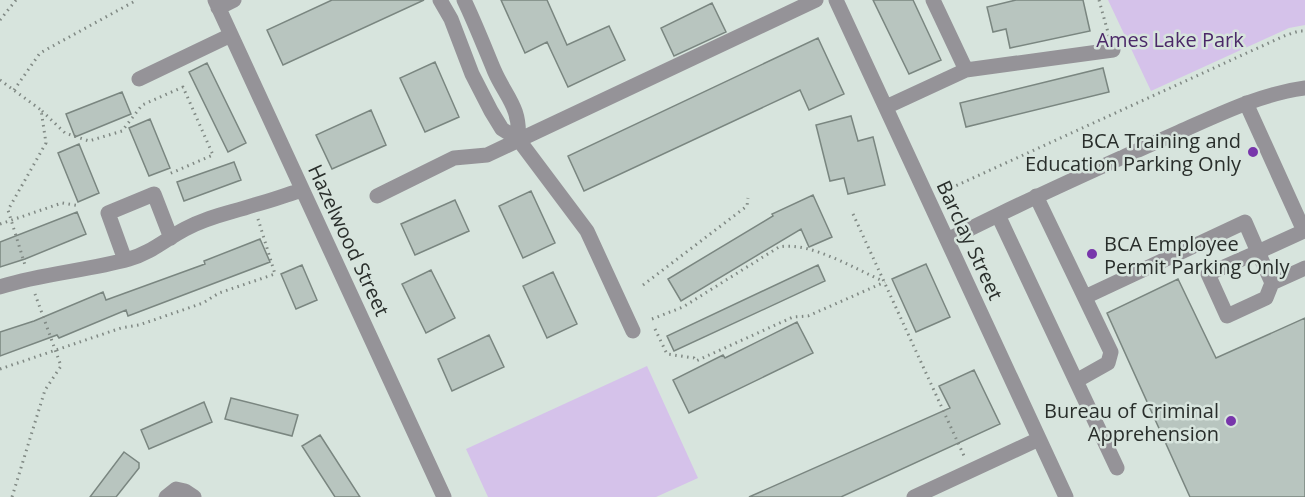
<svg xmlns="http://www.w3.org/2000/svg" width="1305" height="497" font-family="'Open Sans',sans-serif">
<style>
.green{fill:#d5c2ea}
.building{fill:#b8c5bf;stroke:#7a8680;stroke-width:1.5}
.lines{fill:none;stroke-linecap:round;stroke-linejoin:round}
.path{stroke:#808984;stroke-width:3;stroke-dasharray:1.5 4.5;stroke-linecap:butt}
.minor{stroke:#959398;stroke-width:15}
.poi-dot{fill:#7836ab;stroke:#d7e4dd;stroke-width:2}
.labels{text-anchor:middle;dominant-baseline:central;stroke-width:5;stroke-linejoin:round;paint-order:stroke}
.park-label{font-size:20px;fill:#4b2868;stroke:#d7e4dd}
.poi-label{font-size:20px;fill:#292e2b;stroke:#d7e4dd;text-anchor:end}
.street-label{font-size:20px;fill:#292e2b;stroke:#d7e4dd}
</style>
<rect width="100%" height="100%" fill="#d7e4dd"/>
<path class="green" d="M1108,0H1305V25L1289,28L1151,91Z
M647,366L698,478L656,497H488L466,449Z"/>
<path class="building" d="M332,0H424L283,65L267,30Z
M501,0H547L567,45L609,26L625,60L568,87L547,42L525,53Z
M873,0H913L941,60L909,74Z
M1016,0H1083L1090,31L1010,48L1006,29L993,32L987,7Z
M712,3L726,32L674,56L661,28Z
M818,38L844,94L809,110L800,90L584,191L568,156Z
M435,62L459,117L425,132L400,78Z
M207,63L246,143L228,152L189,72Z
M1103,68L1109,92L966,127L960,103Z
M122,92L131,114L75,137L66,114Z
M371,110L386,145L332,169L316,135Z
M851,116L858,141L873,137L885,185L848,194L844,178L830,181L816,125Z
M150,119L170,168L149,176L129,128Z
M79,144L99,193L78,202L58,153Z
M234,162L241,180L184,201L177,182Z
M531,191L555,243L523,258L499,206Z
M813,195L832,237L809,247L801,229L681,301L668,279L773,216L772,214Z
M455,200L469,231L415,255L401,224Z
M77,212L86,234L25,259L0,267V242Z
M260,239L270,262L128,316L126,310L59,338L57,335L0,356V332L34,321L103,292L106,300L205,264L204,261Z
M926,264L950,317L916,332L892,279Z
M302,265L317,300L296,309L281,274Z
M818,265L825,281L674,351L667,336Z
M431,270L455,318L426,333L402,284Z
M553,272L577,324L547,338L523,286Z
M1178,279L1216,358L1305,318V497H1190L1107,313Z
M797,322L813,353L689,413L673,380L723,355L725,358Z
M489,335L504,367L452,391L438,359Z
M974,370L1000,424L841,497H749L950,408L939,386Z
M231,398L298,415L292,436L225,419Z
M204,402L212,422L149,449L141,430Z
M320,435L360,497H335L302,446Z
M124,452L139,463V468L116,497H90Z"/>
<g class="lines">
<path class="path" d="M1099,0L1109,36
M0,20L16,0
M0,80L41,110L46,143L8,210L25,265
M14,90L40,53L137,0
M42,111L65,133L89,141L122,131L142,105L183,87L213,155L169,174
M940,193L1284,36L1299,31H1305
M853,214L965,458
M0,224L62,203L80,206
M643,285L747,206L748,198
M652,319L683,307L779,247C810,241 855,269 883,281
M655,329L667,354L694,358L696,361L793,317L808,316L885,282
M0,369L121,328L139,325L203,303L219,293L275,274L258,219
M12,497L45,390L61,366L35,294"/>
<path class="minor" d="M215,0L444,497
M440,0L451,19L472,74L491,111L502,129L518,139L587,231L633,331
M464,0C475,23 484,46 494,70C505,96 521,107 518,139
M836,0L1066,497
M933,0L966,70
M218,8L234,0
M139,79L231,35
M886,107L966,70L1113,50
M377,196L454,158L487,155L816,0
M1036,196L1111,352L1108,363L1076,381
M947,240L998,215
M1258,252L1272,283L1266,298L1227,316L1208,274Z
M125,260L108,213L154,194L171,238
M1272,283L1305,268
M0,287C42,273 87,271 129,259C151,253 166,239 185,229C209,216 230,213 254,205C271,201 286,195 302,190
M1085,297L1245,222L1258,252L1304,231L1246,103
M1117,468L998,215C1058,186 1118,159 1179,132C1220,114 1260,94 1305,88
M166,497L176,489L185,491L194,497
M914,497L1039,439"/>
</g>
<g class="poi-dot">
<circle cx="1253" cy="152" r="6"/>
<circle cx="1092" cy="254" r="6"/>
<circle cx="1231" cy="421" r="6"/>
</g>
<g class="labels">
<g class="park-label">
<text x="1170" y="39">Ames Lake Park</text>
</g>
<g class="poi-label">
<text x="1241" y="140">BCA Training and<tspan x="1241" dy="23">Education Parking Only</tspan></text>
<text x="1104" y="243" text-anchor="start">BCA Employee<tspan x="1104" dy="23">Permit Parking Only</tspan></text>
<text x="1219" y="410">Bureau of Criminal<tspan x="1219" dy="23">Apprehension</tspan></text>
</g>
<g class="street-label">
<text transform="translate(349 240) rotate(65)">Hazelwood Street</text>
<text transform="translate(970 240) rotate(65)">Barclay Street</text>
</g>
</g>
</svg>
